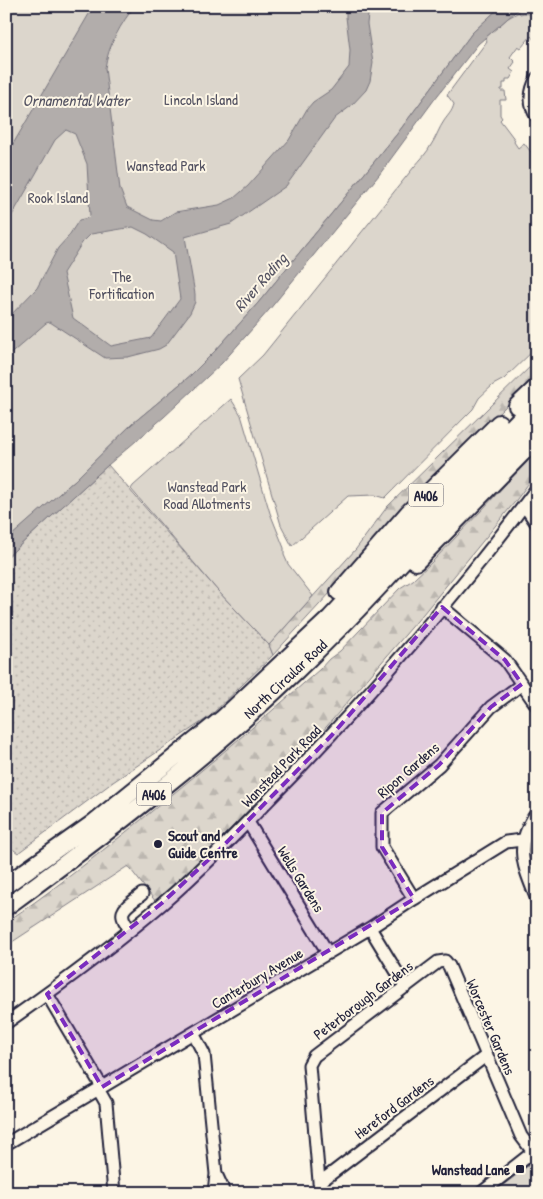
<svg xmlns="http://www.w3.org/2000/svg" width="543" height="1199" font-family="'Patrick Hand',sans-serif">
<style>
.grass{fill:url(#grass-dots);stroke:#7f7c84}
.forest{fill:url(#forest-firs);stroke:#7f7c84}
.green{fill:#dcd6cc;stroke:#7f7c84}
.water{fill:#b2adab;stroke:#78757e;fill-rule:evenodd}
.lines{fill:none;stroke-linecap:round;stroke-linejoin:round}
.minor-casing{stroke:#22223b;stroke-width:15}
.highway-casing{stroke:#22223b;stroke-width:20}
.minor{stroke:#fcf5e5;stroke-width:11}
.highway{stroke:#fcf5e5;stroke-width:16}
.marked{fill:#7b2cbf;fill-opacity:0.2;stroke:#7b2cbf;stroke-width:4;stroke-dasharray:10 6;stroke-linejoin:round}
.poi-dot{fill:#22223b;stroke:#fcf5e5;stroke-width:2}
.labels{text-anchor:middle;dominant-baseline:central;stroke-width:4;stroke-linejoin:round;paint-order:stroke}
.shield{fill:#fcf5e5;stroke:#63616e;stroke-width:1}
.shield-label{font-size:14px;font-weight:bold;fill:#22223b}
.park-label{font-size:15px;fill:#504f5f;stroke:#fcf5e5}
.street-label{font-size:15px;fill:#22223b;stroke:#fcf5e5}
.poi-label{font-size:15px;font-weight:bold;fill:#22223b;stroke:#fcf5e5;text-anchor:start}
.water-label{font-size:16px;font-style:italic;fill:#545362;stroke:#fcf5e5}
</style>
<defs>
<pattern id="grass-dots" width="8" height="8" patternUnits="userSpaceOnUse" patternTransform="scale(1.25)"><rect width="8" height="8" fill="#dcd6cc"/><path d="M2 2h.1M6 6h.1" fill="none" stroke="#bcb7b0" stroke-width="1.8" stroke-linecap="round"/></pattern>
<pattern id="forest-firs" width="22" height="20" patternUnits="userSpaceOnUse" patternTransform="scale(1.25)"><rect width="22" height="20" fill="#dcd6cc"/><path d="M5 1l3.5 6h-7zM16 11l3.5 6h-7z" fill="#bcb7b0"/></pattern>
</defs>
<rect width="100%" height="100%" fill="#fcf5e5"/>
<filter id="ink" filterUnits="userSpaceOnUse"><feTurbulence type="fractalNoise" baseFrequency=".02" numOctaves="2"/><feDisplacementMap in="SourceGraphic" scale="10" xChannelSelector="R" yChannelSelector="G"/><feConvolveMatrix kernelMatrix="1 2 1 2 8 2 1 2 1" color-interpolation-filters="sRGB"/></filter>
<g filter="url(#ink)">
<path class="grass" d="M108,465L218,591L269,645L273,655L209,717L113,782L18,853L6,844V558Z"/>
<path class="forest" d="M537,360V376L469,442L273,655L269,645L356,549L387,507Z
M537,450V472L514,503L423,614L303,754L168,893L156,902L128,866L6,946V922C44,897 80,868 116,840C185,785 253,728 320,669L329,659L340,651L400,588L413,580L433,561L482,510Z"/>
<path class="green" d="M6,6H501L472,33L397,134L258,303L216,350L191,375L132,424L75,480L6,541Z
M519,12L520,14L524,13L529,14L537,13V44L531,36L521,48L518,46L510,57L515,62L510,69L514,72L510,79H506V83H503V89H501V91H505L506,100H500V115L502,118L500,120L515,140L514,142L518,148L524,143L534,156L537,154V347L504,379L493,385L479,398L473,409L385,498L375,495L348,496L292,546L281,525L238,379L263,355L414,167C420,160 427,153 431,145C436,138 439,128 444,121C448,115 452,112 454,104L447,95L487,41L485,38L508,18Z
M231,399L241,415L270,513L284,548V555L288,564L313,596L269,645L218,591L131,489L133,486Z
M537,1159V1193H493Z"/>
<path class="water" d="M96,6H135C121,23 108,46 105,68L120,189L127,207L153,220L161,221L175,212L219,205L234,198L248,186L289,140L307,109L313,102L331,90L349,67L350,50L346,17V6H369L367,24L373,63L370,81L366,90L351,106L335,118L286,186L231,224L185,237L195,294V302L190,313L166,345L159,349L128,357L105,358L50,322L46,323L6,358V320L37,288L58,248L68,237L79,220L88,218L90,216L87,164L75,134L66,130L55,140L6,226V156L89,14ZM133,227L147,234L173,252L180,299L151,338L111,346L73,318L63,273L82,243L91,234Z
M501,6H522L478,44L434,100L379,175L269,310L222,363L164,417L108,465L6,558V541L11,536L75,480L132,424L191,375L216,350L258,303L397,134L472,33Z"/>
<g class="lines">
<defs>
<path id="minor" d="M537,78C530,90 528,105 537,117
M524,505L537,524
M442,607L505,660L537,706
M537,812C513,847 523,864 537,900
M248,822L328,953
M414,899L382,847V813L439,765L491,707L522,684
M370,928L406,987
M130,929C114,910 127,907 142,894
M47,994L102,1087
M6,1023C60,985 113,946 163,903C208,864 249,820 291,777C378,686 461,590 537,488
M193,1033L204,1054L216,1174L214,1193
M98,1089L106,1103L114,1193
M6,1144L370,928L414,899L506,842L522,840
M216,1174L222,1187L223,1193
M319,1183L487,1055
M320,1193L309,1065L314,1056L438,962L445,961L449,966L521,1136L533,1152
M481,1193L537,1149"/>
<path id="highway" d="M517,406L537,387
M416,562L537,438
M339,592L408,513L499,423
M6,885L92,824L222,719L330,618L416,526L537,401
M6,907C106,834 207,757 296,671C323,645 350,618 376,590C429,533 480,474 537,420"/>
</defs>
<use href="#minor" class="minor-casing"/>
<use href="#highway" class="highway-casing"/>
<use href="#minor" class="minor"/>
<use href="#highway" class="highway"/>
</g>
</g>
<path class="marked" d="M442,607L505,660L522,684L491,707L439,765L382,813V847L414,899L102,1087L47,994L162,903L220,849L332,735Z"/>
<g class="poi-dot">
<circle cx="158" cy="844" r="5"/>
<rect x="515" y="1164" width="10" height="10" rx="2.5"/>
</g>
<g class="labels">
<g class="shield">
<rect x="408.5" y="483.5" width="35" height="23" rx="4"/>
<rect x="136.5" y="782.5" width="35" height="23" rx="4"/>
</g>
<g class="shield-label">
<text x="426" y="495">A406</text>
<text x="154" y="794">A406</text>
</g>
<g class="park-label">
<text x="201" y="99">Lincoln Island</text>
<text x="166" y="165">Wanstead Park</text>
<text x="58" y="197">Rook Island</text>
<text x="122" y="276">The<tspan x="122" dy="17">Fortification</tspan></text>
<text x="207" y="486">Wanstead Park<tspan x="207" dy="17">Road Allotments</tspan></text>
</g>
<g class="street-label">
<text transform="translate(285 679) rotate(-43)">North Circular Road</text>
<text transform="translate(281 766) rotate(-46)">Wanstead Park Road</text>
<text transform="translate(408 770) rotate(-41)">Ripon Gardens</text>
<text transform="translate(301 879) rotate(58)">Wells Gardens</text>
<text transform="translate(257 978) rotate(-31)">Canterbury Avenue</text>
<text transform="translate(363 1000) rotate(-37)">Peterborough Gardens</text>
<text transform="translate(491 1027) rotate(67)">Worcester Gardens</text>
<text transform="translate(394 1107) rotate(-37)">Hereford Gardens</text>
</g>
<g class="poi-label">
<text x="168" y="835">Scout and<tspan x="168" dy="17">Guide Centre</tspan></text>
<text x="510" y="1169" text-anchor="end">Wanstead Lane</text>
</g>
<g class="water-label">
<text x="76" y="100">Ornamental Water</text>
<text transform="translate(260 282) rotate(-49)">River Roding</text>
</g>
</g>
<rect width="543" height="1199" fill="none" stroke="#fcf5e5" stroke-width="25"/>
<rect x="12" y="12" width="518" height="1174" fill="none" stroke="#22223b" stroke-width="2" filter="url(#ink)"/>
</svg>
